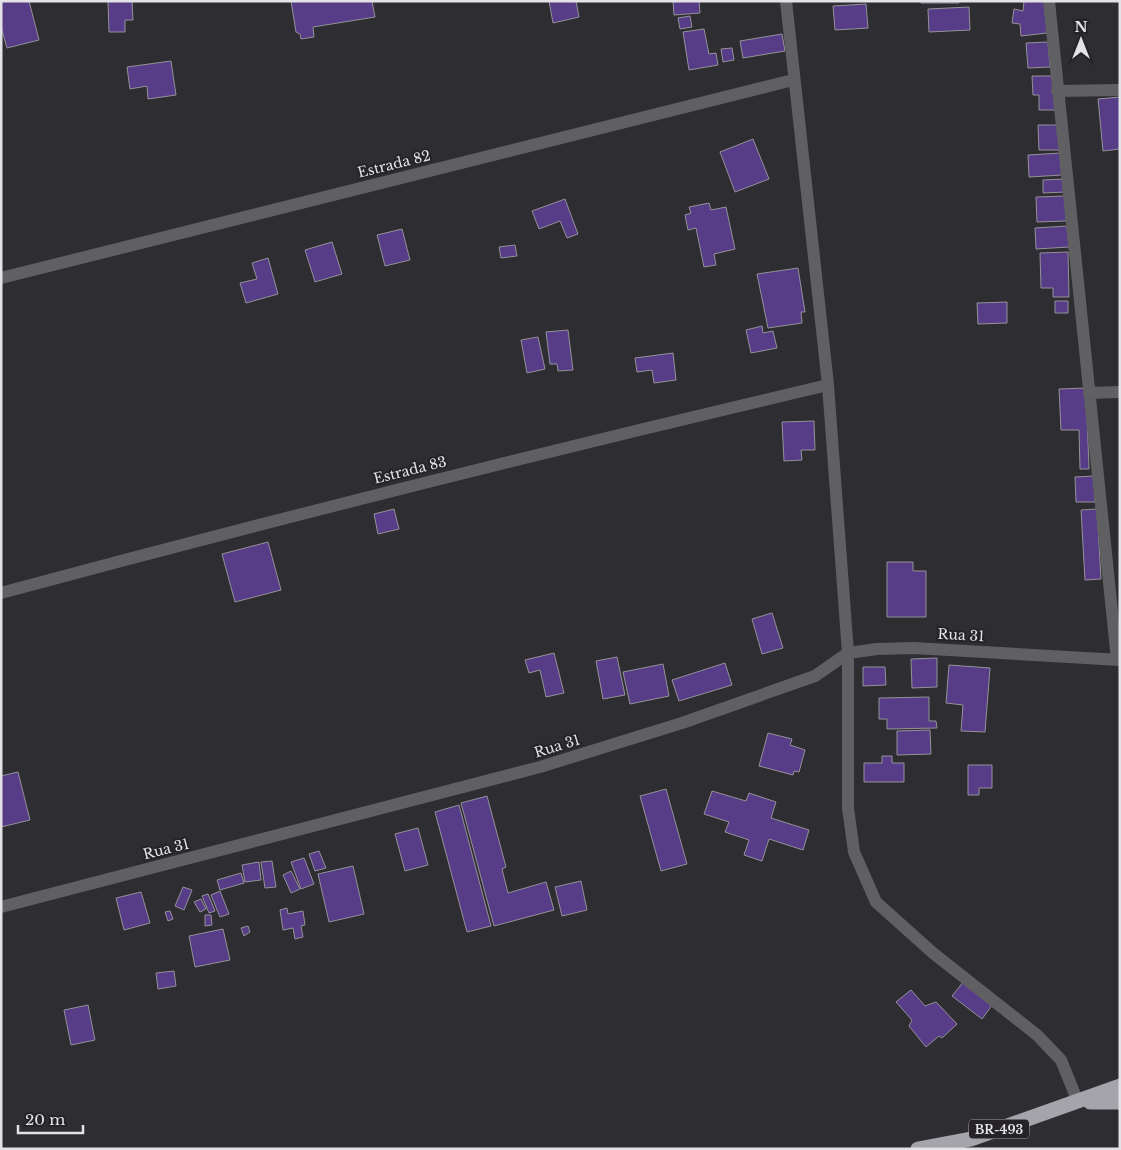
<svg xmlns="http://www.w3.org/2000/svg" width="1121" height="1150" font-family="'Libre Baskerville',serif">
<style>
.building{fill:#573d87;stroke:#949298}
.lines{fill:none;stroke-linecap:round;stroke-linejoin:round}
.minor{stroke:#606062;stroke-width:12}
.highway{stroke:#a5a4aa;stroke-width:15}
.labels{text-anchor:middle;dominant-baseline:central;stroke-width:4;stroke-linejoin:round;paint-order:stroke}
.shield{fill:#252328;stroke:#aaa9ad;stroke-width:1}
.shield-label{font-size:12px;font-weight:bold;fill:#e3e2e6}
.street-label{font-size:14px;fill:#e3e2e6;stroke:#252328}
</style>
<rect width="100%" height="100%" fill="#2e2d32"/>
<path class="building" d="M1,1H29L39,40L7,48L1,27Z
M108,1H132L133,20H125V32H109Z
M291,1H372L375,17L313,27L314,37L301,39L300,34L296,32Z
M549,1H576L579,17L553,23Z
M673,1H699L700,13L674,15Z
M921,1H959V3H921Z
M1024,1H1045L1047,33L1021,36L1020,24L1012,23L1014,9L1023,11Z
M866,4L868,28L835,30L833,6Z
M969,7L970,30L929,32L928,9Z
M690,16L692,27L680,29L678,18Z
M704,29L709,54L716,53L718,65L689,70L683,32Z
M782,34L785,51L743,58L740,41Z
M1048,42L1050,67L1028,68L1026,43Z
M732,48L734,60L723,62L721,49Z
M171,61L176,95L148,99L147,86L130,89L127,67Z
M1032,76H1054L1055,110H1039V95H1033Z
M1120,97V149L1103,151L1098,99Z
M1038,125H1058L1059,150H1039Z
M753,139L769,179L735,192L720,152Z
M1061,153L1062,175L1029,177L1028,155Z
M1064,179L1065,192L1043,193V180Z
M1065,196L1066,221L1037,222L1036,197Z
M565,199L578,234L567,238L560,221L539,229L532,211Z
M709,203L711,210L726,207L735,249L714,254L716,265L704,267L696,228L688,230L685,215L691,213L689,207Z
M1067,226L1069,247L1036,249L1035,228Z
M402,229L410,260L385,266L377,235Z
M332,242L342,274L315,282L305,250Z
M515,245L517,256L501,258L499,247Z
M1068,252L1069,297H1053V288H1041L1040,253Z
M268,258L278,294L246,303L240,283L257,279L252,263Z
M798,268L805,312H801L802,323L768,328L757,274Z
M1055,301H1068V313H1055Z
M1007,302V323L978,324L977,303Z
M762,326L763,333L773,331L777,348L751,353L746,330Z
M568,330L573,370L558,371L557,364H550L546,332Z
M538,337L545,369L527,373L521,340Z
M673,353L676,380L654,383L652,370L637,372L635,358Z
M1086,388L1089,469H1080L1079,430H1061L1059,389Z
M814,421L815,450H801L802,460L784,461L782,422Z
M1094,476L1095,502H1076L1075,477Z
M394,509L399,529L378,534L374,514Z
M1097,509L1101,579L1085,580L1081,510Z
M268,542L281,590L235,602L222,554Z
M887,562H913V571H926V617H887Z
M772,613L783,648L762,654L752,619Z
M554,653L564,693L546,697L540,670L529,673L525,660Z
M617,657L625,695L603,699L596,661Z
M937,658V687L912,688L911,659Z
M725,663L732,685L679,701L672,680Z
M663,664L669,696L630,704L623,672Z
M949,665L990,668L985,732L961,731L963,705L946,703Z
M863,667H885L886,685L863,686Z
M929,697V721H936L937,728L887,729V719H879V698Z
M930,730L931,754L897,755V731Z
M768,733L792,739L790,745L805,750L799,772L794,771L793,775L759,766Z
M882,756H892V763H904V782H864V763H882Z
M968,765H992V788H979V795H968Z
M18,772L30,820L1,827V776Z
M666,789L687,864L661,871L640,796Z
M712,791L746,801L749,793L776,802L771,818L809,830L803,850L769,839L762,861L744,855L749,840L725,832L729,822L704,814Z
M487,796L506,867L502,869L508,893L546,882L554,910L494,926L461,803Z
M459,805L491,926L467,932L435,812Z
M418,828L428,865L405,871L395,834Z
M319,851L326,868L315,871L309,854Z
M304,858L314,884L301,889L291,862Z
M272,861L276,887L265,888L261,862Z
M259,862L261,880L245,882L242,865Z
M353,866L364,914L329,922L318,874Z
M291,871L300,889L291,893L283,875Z
M241,873L244,883L220,890L217,880Z
M581,881L587,910L562,916L555,887Z
M183,887L192,890L184,910L175,906Z
M220,891L229,914L220,917L211,895Z
M141,892L150,923L124,930L116,898Z
M208,894L215,911L209,913L202,896Z
M201,899L206,909L200,912L194,902Z
M287,908L288,914L303,911L305,925L301,926L303,937L295,939L293,928L283,930L280,910Z
M170,911L173,919L168,921L165,912Z
M205,915H211L212,925L205,926Z
M248,926L250,932L244,936L241,928Z
M223,929L230,960L195,967L189,936Z
M174,971L176,986L158,989L156,973Z
M964,981L993,1004L982,1019L952,996Z
M911,990L925,1006L936,1002L957,1024L942,1038L939,1036L926,1047L909,1026L912,1020L896,1002Z
M88,1005L95,1040L71,1045L64,1010Z"/>
<g class="lines">
<path class="minor" d="M786,1L828,385L848,653V808L854,852L876,902L933,953L1037,1035L1061,1060L1078,1102
M1049,1L1117,660
M1057,91L1120,90
M1,278L793,80
M1089,393L1120,392
M1,593C276,519 551,450 828,385
M1,907L540,767L682,723L815,676L848,653L877,649L914,648L1120,660"/>
<path class="highway" d="M1090,1102H1120
M918,1149L971,1139L1120,1086"/>
</g>
<g class="labels">
<rect class="shield" x="969" y="1119.5" width="60" height="19" rx="4"/>
<g class="shield-label">
<text x="999" y="1129">BR-493</text>
</g>
<g class="street-label">
<text transform="translate(394 164) rotate(-14)">Estrada 82</text>
<text transform="translate(410 470) rotate(-14)">Estrada 83</text>
<text transform="translate(961 635) rotate(3)">Rua 31</text>
<text transform="translate(557 746) rotate(-17)">Rua 31</text>
<text transform="translate(166 849) rotate(-14)">Rua 31</text>
</g>
</g>
<rect width="1121" height="1150" fill="none" stroke="#e3e2e6" stroke-width="5"/>
<g transform="translate(1081 40)" stroke="#252328" stroke-width="4" paint-order="stroke">
<path d="M0-4L9 19L0 12L-9 19Z" fill="#e3e2e6"/>
<text y="-8" font-size="14" font-weight="bold" text-anchor="middle" fill="#e3e2e6">N</text>
</g>
<path d="M18 1125v8h65v-8" fill="none" stroke="#e3e2e6" stroke-width="2.5"/>
<text x="25" y="1125" font-size="15" fill="#e3e2e6" stroke="#252328" stroke-width="4" paint-order="stroke">20 m</text>
</svg>
